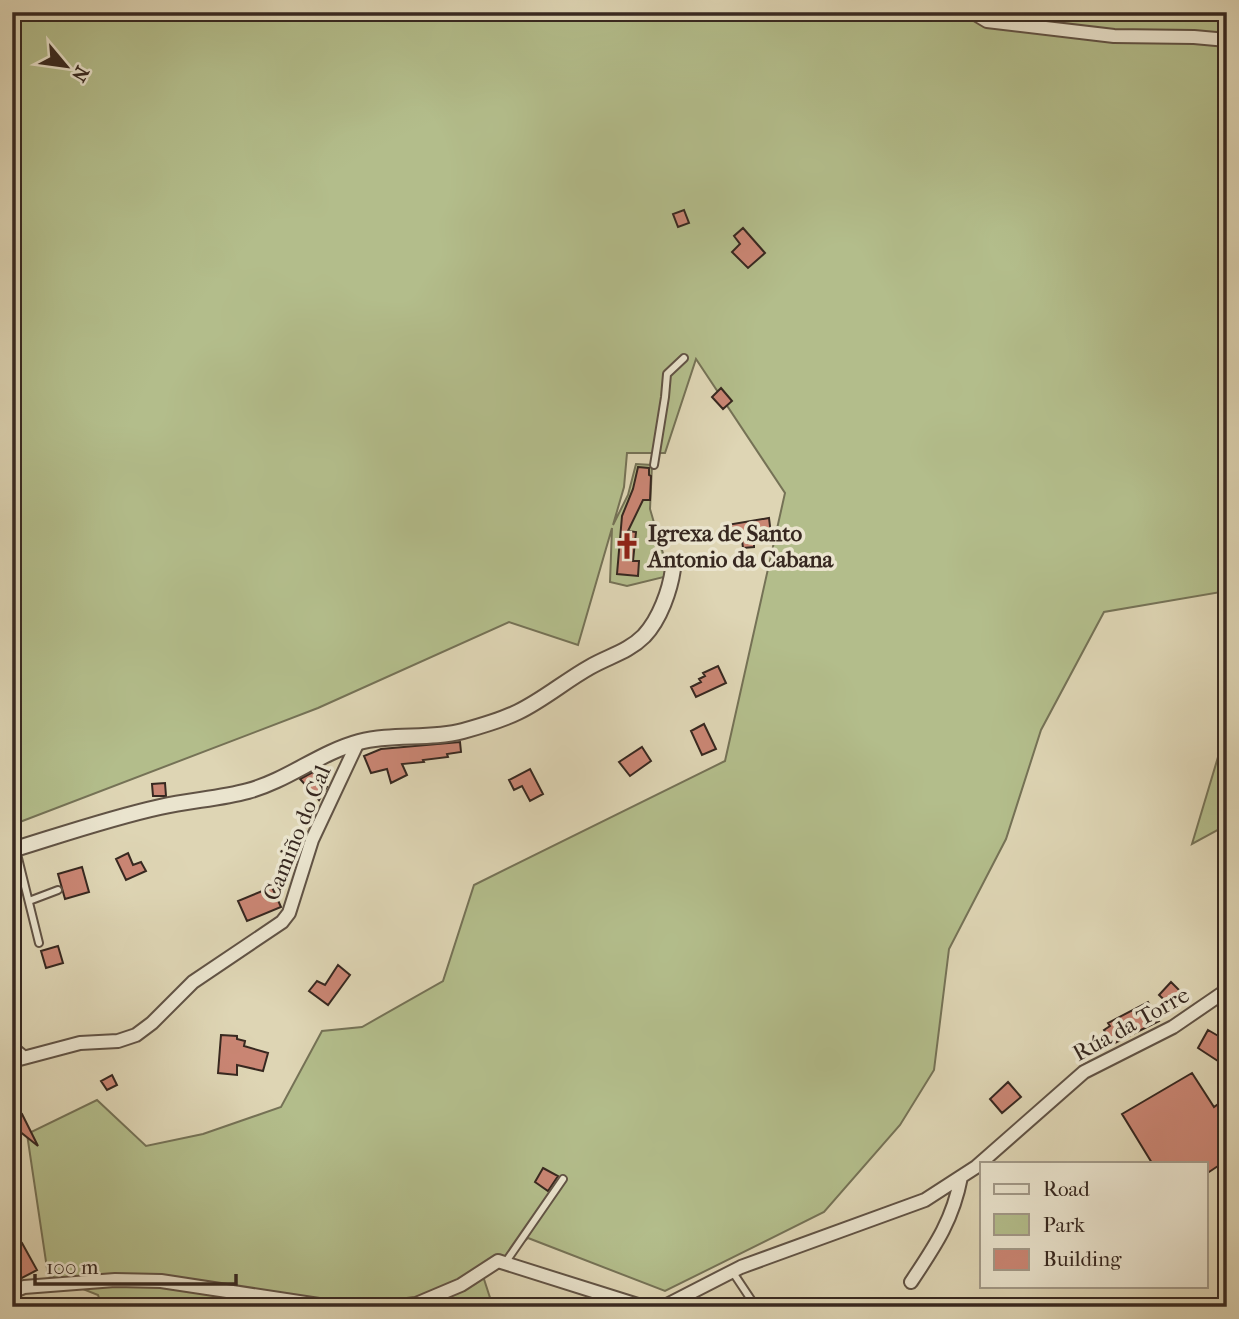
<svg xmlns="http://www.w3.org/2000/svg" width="1239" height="1319" font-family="'IM FELL French Canon',serif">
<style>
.green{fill:#b3bd8b;stroke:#757256;stroke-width:2}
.building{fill:#ca8674;stroke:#372820;stroke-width:2}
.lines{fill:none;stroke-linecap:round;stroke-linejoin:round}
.service-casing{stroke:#615345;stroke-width:10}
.minor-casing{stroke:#615345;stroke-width:16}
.tertiary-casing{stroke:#615345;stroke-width:18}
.service{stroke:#eae4ce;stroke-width:6}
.minor{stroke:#eae4ce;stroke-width:12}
.tertiary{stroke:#eae4ce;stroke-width:14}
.labels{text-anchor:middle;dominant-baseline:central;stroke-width:7;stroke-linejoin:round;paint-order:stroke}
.poi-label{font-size:23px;font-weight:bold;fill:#372820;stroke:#eae4ce;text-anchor:start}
.street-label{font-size:23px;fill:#372820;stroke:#eae4ce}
</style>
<rect width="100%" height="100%" fill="#ded5b4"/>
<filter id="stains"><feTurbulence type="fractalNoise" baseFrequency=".00286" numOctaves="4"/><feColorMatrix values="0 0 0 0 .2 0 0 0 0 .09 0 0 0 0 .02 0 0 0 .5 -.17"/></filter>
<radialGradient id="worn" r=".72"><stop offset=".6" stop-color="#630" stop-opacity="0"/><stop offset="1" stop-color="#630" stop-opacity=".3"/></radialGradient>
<path class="green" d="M12,12H1227V591L1104,612L1041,730L1006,839L949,949L934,1070L900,1125L824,1212L665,1291L528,1238L483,1276L493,1307H102L98,1295L48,1275L27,1134L97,1100L146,1146L203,1134L281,1107L322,1031L362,1027L443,981L474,885L725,761L785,493L696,359L665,453H627L624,487L613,525L628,495L636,464L652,465L650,509L667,567L664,577L627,586L610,582L612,528L578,645L509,622L318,708L12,825Z
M1227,727V825L1192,844Z"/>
<path class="building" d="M684,210L689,223L678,227L673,214Z
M743,228L765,253L748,268L732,252L740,244L734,236Z
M721,388L732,401L723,409L712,397Z
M638,467L649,468V475L651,476L650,500H643L628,531L636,532L633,561H639L638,576L617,574L622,516L633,489Z
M769,518L772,543L754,538V547L743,548L742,540H730L727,525Z
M718,666L726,683L696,697L691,687L701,682L699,679L705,676L703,673Z
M704,724L716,749L702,755L691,731Z
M460,742L461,752L447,754L448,757L423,760L424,762L402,764L407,775L391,783L387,769L371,773L364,756L381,749Z
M642,747L651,761L630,776L619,762Z
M530,769L543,794L530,801L522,786L514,790L509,780Z
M313,772L327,787L319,800L300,779Z
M165,783L166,796H153L152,784Z
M128,853L133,865L141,862L146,871L126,880L116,859Z
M82,867L89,892L65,899L58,874Z
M272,887L281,907L247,921L238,901Z
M58,946L63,963L46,968L41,951Z
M338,965L350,975L328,1005L309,991L317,981L325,985Z
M1171,982L1185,996L1173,1008L1159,995Z
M1148,1002L1159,1021L1113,1044L1104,1030L1110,1026L1108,1023Z
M1208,1030L1227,1041V1067L1198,1048Z
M221,1035L237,1036V1039L245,1041L244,1046L268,1053L263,1071L237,1065V1075L218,1073Z
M1192,1073L1214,1107L1221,1102L1227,1111V1160L1206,1174V1163H1152L1122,1114Z
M112,1075L117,1085L107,1090L101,1081Z
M1008,1082L1021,1097L1002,1113L990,1099Z
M22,1114L38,1146L19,1131L12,1134V1119Z
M543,1168L558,1176L548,1191L535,1182Z
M22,1243L37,1270L20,1279L12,1266V1248Z"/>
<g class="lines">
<defs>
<path id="service" d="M654,465L665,397L667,374L684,358
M16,850L39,943
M29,901L58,890
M505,1263L563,1179
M732,1271L756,1307"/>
<path id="minor" d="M972,12L987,21L1114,36L1194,37L1227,40
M12,1048L23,1057
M12,1061L80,1043L118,1041L136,1035L152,1023L193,982L282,922L289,913L312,840L358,742
M911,1282C935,1246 953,1220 961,1177
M12,1292L24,1287L115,1280L161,1281L332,1307
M390,1307L416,1304L461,1285L498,1261L644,1307
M663,1307L741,1267L925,1200L976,1167L1084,1072L1173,1027L1227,990"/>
<path id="tertiary" d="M12,850C61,835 110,818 160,807C189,800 219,799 248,791C288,780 319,753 359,742C393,733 429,740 463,731C481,726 502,720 518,712C543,700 565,681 590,667C609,656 628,652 644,636C660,619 670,590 673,569"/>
</defs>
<use href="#service" class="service-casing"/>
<use href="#minor" class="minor-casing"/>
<use href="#tertiary" class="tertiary-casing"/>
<use href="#service" class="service"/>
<use href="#minor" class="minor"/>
<use href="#tertiary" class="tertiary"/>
</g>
<defs>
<symbol id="church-bare" viewBox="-9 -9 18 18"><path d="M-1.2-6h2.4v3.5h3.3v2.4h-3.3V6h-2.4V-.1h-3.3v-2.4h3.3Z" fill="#8f2418" stroke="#eae4ce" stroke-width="2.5" paint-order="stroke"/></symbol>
</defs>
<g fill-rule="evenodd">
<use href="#church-bare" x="608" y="527" width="38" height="38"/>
</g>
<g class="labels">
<g class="poi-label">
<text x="648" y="533">Igrexa de Santo<tspan x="648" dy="26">Antonio da Cabana</tspan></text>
</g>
<g class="street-label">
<text transform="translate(297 833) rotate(-68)">Camiño do Cal</text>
<text transform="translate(1131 1024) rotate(-29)">Rúa da Torre</text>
</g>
</g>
<rect width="1239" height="1319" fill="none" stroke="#ded5b4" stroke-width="42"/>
<rect x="14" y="14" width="1211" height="1291" fill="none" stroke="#372820" stroke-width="3.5"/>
<rect x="21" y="21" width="1197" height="1277" fill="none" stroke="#372820" stroke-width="2"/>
<rect x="980" y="1162" width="228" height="126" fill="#eae4ce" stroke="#a29988" stroke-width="2"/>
<rect x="994" y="1184" width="35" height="10" fill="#eae4ce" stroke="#a29988" stroke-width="2"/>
<text x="1043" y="1196" font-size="21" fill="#372820">Road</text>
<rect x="994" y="1214" width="35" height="21" fill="#b3bd8b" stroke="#a29988" stroke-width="2"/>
<text x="1043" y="1232" font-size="21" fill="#372820">Park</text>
<rect x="994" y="1249" width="35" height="21" fill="#ca8674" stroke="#a29988" stroke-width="2"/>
<text x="1043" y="1266" font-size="21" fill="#372820">Building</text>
<g transform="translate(66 66) rotate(119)" stroke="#eae4ce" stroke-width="5" paint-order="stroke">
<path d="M0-5L12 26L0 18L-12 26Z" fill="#372820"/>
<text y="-10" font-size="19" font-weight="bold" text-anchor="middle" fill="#372820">N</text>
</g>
<path d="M35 1274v10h201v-10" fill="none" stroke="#372820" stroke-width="3.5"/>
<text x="46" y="1274" font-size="21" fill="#372820" stroke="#eae4ce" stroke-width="5" paint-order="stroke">100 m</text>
<rect width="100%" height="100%" filter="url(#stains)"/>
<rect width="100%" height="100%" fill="url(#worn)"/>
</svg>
